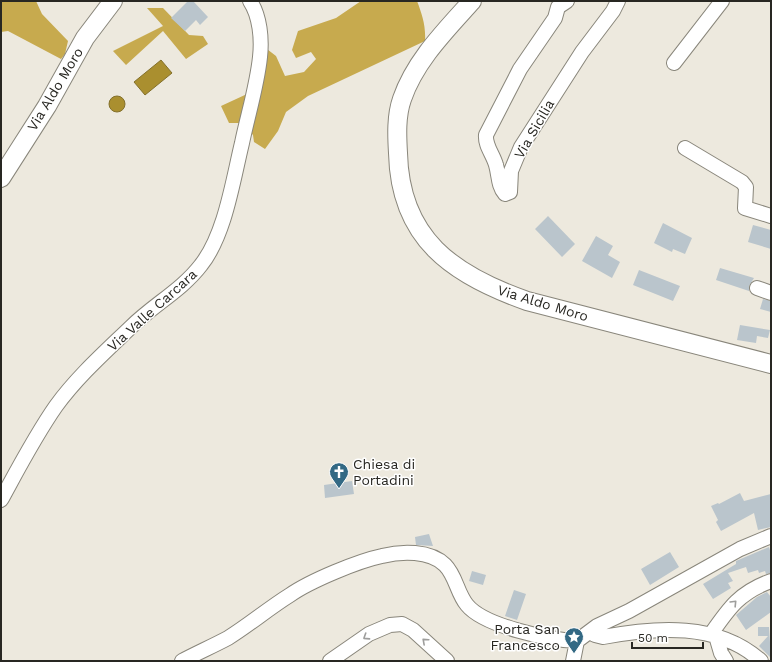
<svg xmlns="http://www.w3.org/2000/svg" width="772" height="662" font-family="'Work Sans',sans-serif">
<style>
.forest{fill:#c7aa4e}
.water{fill:#aa8f2f;stroke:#83702b}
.building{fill:#bac5cc}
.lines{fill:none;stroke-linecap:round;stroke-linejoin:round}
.minor-casing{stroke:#89867b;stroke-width:16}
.major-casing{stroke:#89867b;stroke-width:20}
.minor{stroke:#fff;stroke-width:14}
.major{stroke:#fff;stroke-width:18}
.oneway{stroke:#9e9e9c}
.labels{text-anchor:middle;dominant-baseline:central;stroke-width:3;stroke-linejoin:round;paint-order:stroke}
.street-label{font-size:14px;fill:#282722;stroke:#fff}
.poi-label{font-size:14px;fill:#282722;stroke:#fff;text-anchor:start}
</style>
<rect width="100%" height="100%" fill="#ede9de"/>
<path class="forest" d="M1,1H36L42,14L68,41L65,54L61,59L8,31L1,32Z
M361,1H417C422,14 426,26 425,41L308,96L286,112L278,131L265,149L254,142L253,135L242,123H229L221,106L247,94L263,46L276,56L285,76L304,72L316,59L311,52L296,58L292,50L298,31L336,18Z
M147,8H163L189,35L203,36L208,44L186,59L163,31L126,65L113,51L163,26Z"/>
<path class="water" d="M161,60L172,73L145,95L134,82Z
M109 104a8 8 0 1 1 16 0a8 8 0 1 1-16 0Z"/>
<path class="building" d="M188,1H193L208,17L200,25L196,20L185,31L171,18Z
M548,216L575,244L562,257L535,229Z
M663,223L692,238L685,254L673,249L672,252L654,243Z
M753,225L771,230V249L748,242Z
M596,236L613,246L608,255L620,262L612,278L582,261Z
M720,268L754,278L749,286V291L716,280Z
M639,270L680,286L673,301L633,285Z
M763,299L771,301V312L760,309Z
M740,325L770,330L768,338L757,336L756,343L737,340Z
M352,481L354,494L325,498L324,485Z
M740,493L744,501L771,494V527L758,530L754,513L721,531L716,522L718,520L711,506L718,503L719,504Z
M429,534L433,546L416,545L415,537Z
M769,547L771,553V573L766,574L765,571L759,573L758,570L748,573L746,567L728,573L733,581L728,583L731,588L713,599L703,584L736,564V561Z
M670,552L679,567L650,585L641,569Z
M472,571L486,575L483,585L469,581Z
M514,590L526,594L517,620L505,616Z
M767,592L771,597V612L746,630L736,615L757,597Z
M758,627H769L771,658L759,646L768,636H758Z"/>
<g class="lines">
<defs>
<path id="minor" d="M567,1L558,7L555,18L520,69L486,135C485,146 493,154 496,165C499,175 498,186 505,194L510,192L511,171L521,147L582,52L613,11L618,1
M674,63L722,1
M685,148L742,182L746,187L745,208L771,216
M757,288L771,293
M1,500C18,469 35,436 56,406C77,377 105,352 131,327C153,305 182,290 201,265C225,235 233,180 242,143C248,114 257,86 260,57C262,39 260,16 250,1
M594,629L595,635L603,637C656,627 718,622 761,661
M711,634C729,608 740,592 771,581
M716,636L721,653L726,661
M182,661C197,653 213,646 228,638C249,625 269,608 290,595C310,581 358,561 382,556C401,551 430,550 445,565C456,576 457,593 467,605C484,626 549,640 577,641L597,626L629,611L740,549L771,536
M330,661L369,634L390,625L402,624L413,630L447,661
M573,661L577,641"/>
<path id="major" d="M472,1C445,31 415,61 402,99C396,116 397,136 398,153C400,239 453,275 527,301L771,364
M1,178L47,106L85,38L113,1"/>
</defs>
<use href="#minor" class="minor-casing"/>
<use href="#major" class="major-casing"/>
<use href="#minor" class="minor"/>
<use href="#major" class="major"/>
</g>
<defs><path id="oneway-chevron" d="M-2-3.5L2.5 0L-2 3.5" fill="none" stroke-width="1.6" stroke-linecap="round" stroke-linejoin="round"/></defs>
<g class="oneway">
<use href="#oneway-chevron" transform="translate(734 603) rotate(-46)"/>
<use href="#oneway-chevron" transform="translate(366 637) rotate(147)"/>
<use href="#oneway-chevron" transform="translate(425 641) rotate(-138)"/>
</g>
<defs>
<symbol id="church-pin" viewBox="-11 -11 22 30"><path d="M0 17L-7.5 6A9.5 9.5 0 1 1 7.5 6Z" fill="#336984" stroke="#fff"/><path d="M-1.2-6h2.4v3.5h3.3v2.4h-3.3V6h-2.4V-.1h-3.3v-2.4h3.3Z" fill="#fff"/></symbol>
<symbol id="sight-pin" viewBox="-11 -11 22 30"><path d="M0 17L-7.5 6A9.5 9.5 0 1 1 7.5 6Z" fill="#336984" stroke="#fff"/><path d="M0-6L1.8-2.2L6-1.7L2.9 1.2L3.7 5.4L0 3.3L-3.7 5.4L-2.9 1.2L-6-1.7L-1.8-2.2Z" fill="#fff"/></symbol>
</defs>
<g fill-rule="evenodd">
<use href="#church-pin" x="328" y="461" width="22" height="30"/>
<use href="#sight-pin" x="563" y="626" width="22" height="30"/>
</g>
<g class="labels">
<g class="street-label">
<text transform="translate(55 89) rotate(-59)">Via Aldo Moro</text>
<text transform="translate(534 129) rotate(-60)">Via Sicilia</text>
<text transform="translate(543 303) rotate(17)">Via Aldo Moro</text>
<text transform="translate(152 310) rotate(-42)">Via Valle Carcara</text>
</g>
<g class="poi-label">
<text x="353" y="464">Chiesa di<tspan x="353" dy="16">Portadini</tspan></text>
<text x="560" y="629" text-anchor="end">Porta San<tspan x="560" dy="16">Francesco</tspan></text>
</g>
</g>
<rect width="772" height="662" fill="none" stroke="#282722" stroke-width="4"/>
<path d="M632 642v6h71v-6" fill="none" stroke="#282722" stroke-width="2"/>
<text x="638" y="642" font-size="12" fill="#282722" stroke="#ffffff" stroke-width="3" paint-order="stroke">50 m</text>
</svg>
